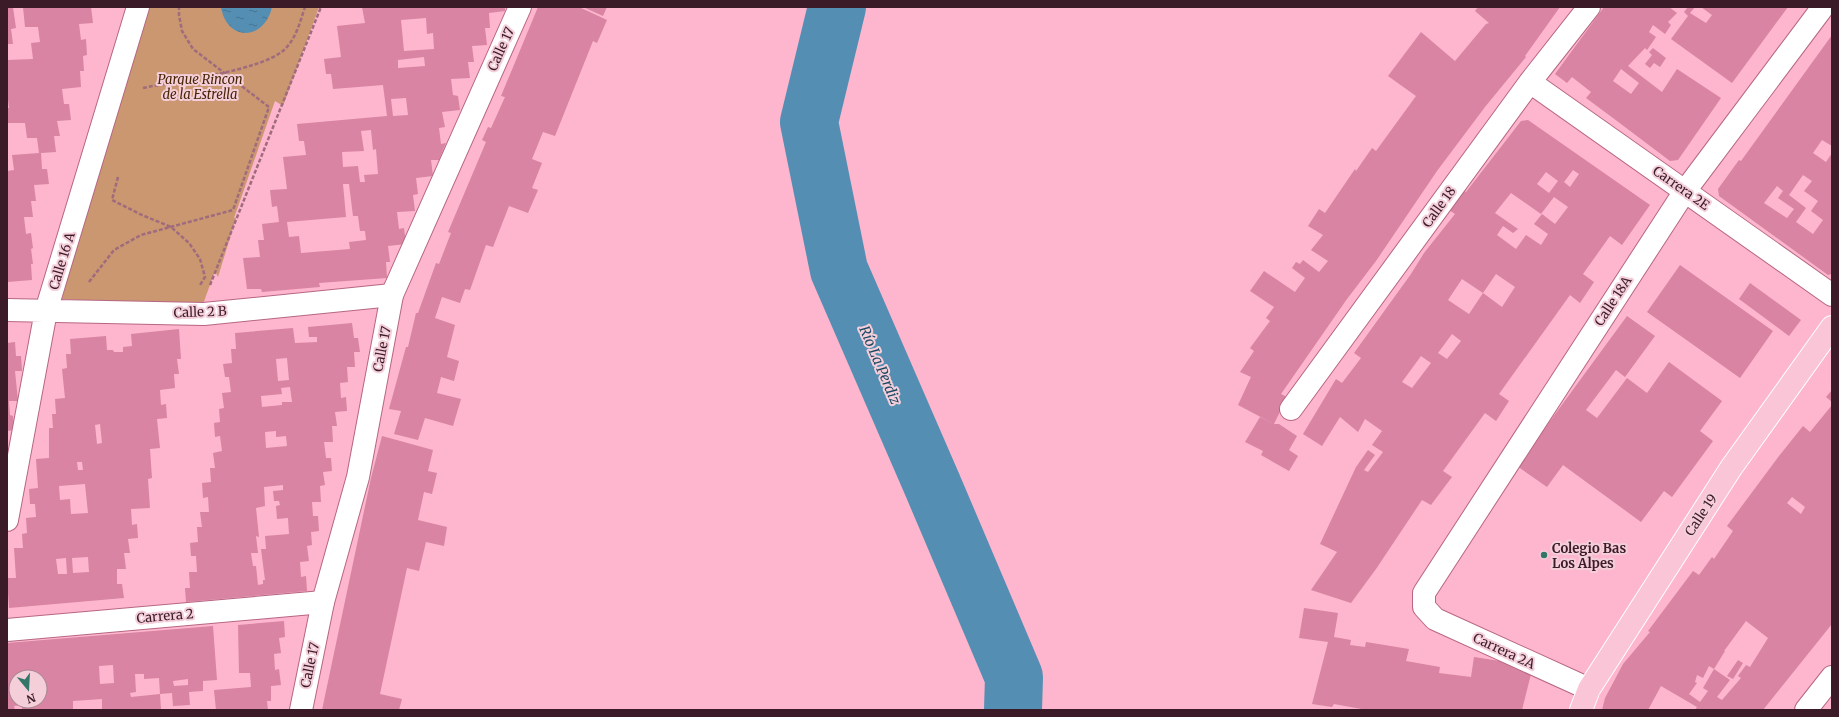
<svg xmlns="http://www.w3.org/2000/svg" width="1839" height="717" font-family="Merriweather,serif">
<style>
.green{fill:#ca9770}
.water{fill:url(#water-ripples)}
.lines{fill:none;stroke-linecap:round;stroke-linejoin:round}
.river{stroke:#548eb3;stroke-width:58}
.building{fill:#d884a2;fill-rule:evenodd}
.street-casing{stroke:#b76683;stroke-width:24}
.secondary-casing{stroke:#b76683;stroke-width:24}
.primary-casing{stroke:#fff;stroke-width:24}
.path{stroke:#a06b7d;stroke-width:2.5;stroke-dasharray:4 2;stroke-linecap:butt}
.street{stroke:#fff;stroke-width:22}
.secondary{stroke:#fff;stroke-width:22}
.primary{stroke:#f9c5d7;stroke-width:22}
.poi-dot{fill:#337669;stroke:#f4cfda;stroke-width:1.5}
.labels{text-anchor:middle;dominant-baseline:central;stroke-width:4;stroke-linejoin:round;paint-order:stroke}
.street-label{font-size:13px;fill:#3c1b28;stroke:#f4cfda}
.park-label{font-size:13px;font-style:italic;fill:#472405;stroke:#f4cfda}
.poi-label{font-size:13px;font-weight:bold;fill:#3c1b28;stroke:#f4cfda;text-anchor:start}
.water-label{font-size:14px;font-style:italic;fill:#194762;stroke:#f4cfda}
</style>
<defs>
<pattern id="water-ripples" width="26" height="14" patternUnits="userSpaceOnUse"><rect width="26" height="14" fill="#548eb3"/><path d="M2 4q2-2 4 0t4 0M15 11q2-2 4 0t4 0" fill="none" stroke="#477392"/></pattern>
</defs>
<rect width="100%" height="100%" fill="#fdb6cd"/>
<path class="green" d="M143,7H319L283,106L275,101L234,218H236L218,277L215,271L202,307L62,299Z"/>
<path class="water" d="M221,7H272C265,40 227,43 221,7Z"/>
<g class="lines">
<path class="river" d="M837,7L809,122L839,270L932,484L1014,677L1013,710"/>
</g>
<path class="building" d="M7,7H13L16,28L11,29L13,44H7Z
M23,7H91L93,23L79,24L81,40L86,39L87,55L83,56L84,71H80L81,87L62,89L64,104H69L71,120L57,121L60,136H54L56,152L41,153L42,169H47L49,184L34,185L36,201H31L33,217H24L26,234L31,233L33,248L31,249L33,264H31L32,280L7,282V171L14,170L12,155L39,153L37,138H27L25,123H7V108H9L7,92V60L33,59L31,43L40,42L38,27H25Z
M362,7H505V11L489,13L490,28H485L487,45L472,46L474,62H468L470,78L451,79L453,95L458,96L460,110L442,112L445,127L439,128L441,144L446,143L439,160H431L433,176L416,178L418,194L413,195L415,211L397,212L399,229L404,228L406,244L388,246L390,262H386L387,278L319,283L320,287L262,292L261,289H247L243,258L260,257L258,240H264L262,224L279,222L277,206L272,207L270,190L287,189L283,157L306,155L304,141H299L297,124L387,116L383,85L333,89L331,74H326L324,59L341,57L337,26L365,23ZM426,18L427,34L433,33L434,49L404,51L401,20ZM424,57L425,66L398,68V60ZM406,98L408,115L393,116L391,99ZM371,130L373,150L376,149L378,174L364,175L365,182H360L358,166L343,167L342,152L364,151L361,131ZM343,184H349L353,216H358L360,231H365L366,240L349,242L350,249L301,253L299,236L289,237L287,222L346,217Z
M538,7H579L607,20L597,43L593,41L555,136L543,132L532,159L542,163L532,188L538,190L528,213L509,206L493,247L486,245L470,290L465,289L460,303L442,297L435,318L455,325L447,357L459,361L454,381L441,377L437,393L461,399L453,426L425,418L418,440L394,434L401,411L389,409L406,347H408L416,313H418L436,263L439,264L451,233L448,232L486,142L482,140L488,127L491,128L505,97L501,96Z
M583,7H607L603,16Z
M1478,7H1560L1525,56L1526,57L1485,107L1437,171L1376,261L1347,299L1281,394L1287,397L1274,424H1279L1297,436L1289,450L1298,456L1289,471L1261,455L1263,451L1245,442L1260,417L1272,423L1238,405L1251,377L1240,372L1254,351L1250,348L1270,321L1266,318L1274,307L1250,291L1264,271L1295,292L1305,278L1292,268L1296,262L1300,264L1303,260L1319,272L1328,261L1311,250L1323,235L1308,226L1319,209L1325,213L1355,169L1356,171L1372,148L1376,151L1416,96L1388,76L1421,32L1455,61L1486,24L1489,23L1475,11Z
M1604,7H1669L1677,13L1668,22L1671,25L1665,34L1653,25L1649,32L1656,37L1647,50L1645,48L1628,66L1662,92L1677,69L1721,98L1678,160L1670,161L1613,118L1586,98L1591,92L1572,77L1567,83L1555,74ZM1621,69L1639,83L1631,94L1613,81Z
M1688,7H1695L1690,13L1706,23L1712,15L1701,7H1788L1732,83L1671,39L1688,16L1684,12Z
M1832,35V146L1822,140L1813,153L1826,162L1832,153V274L1828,275L1719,196L1718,189L1739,160L1741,161ZM1803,175L1812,181L1804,191L1818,201L1811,211L1823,220L1813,234L1796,222L1806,208L1789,195ZM1777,186L1783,191L1778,198L1794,209L1787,218L1764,203Z
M1653,48L1666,58L1660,67L1654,63L1650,68L1645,64L1652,55L1649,52Z
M1528,120L1650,205L1622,245L1610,236L1583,274L1594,282L1580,303L1570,295L1499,394L1509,401L1496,421L1485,413L1443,471L1452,477L1431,505L1422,500L1376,569L1351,603L1311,590L1337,552L1320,544L1356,467L1368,450L1375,455L1364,470L1368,472L1383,452L1372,445L1382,431L1365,419L1358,432L1340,417L1322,446L1303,434L1336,379L1342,383L1361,358L1354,353L1411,274L1424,253L1455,214L1446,208L1461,189L1466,192L1521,121ZM1573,170L1579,174L1570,187L1564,182ZM1546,172L1558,181L1549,193L1537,184ZM1511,193L1541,214L1554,197L1568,207L1555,224L1542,214L1534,224L1548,234L1541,245L1526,235L1516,249L1497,235L1503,226L1513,233L1518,229L1495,213ZM1496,274L1515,287L1502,307L1483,293L1469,314L1448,300L1462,279L1483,293ZM1452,334L1461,341L1447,359L1438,353ZM1421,356L1431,363L1412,388L1402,382Z
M1680,265L1773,331L1740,378L1647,312Z
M1750,283L1801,320L1789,336L1739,299Z
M1627,316L1655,336L1625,377L1616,370L1586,410L1597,418L1627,378L1647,393L1669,362L1722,401L1700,431L1713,441L1672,497L1664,491L1641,522L1563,465L1547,487L1517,466Z
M352,323L354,338H358L360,352H354L355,367H347L348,382L340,383L341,398L346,397L347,411L335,412L337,426H332L333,442H324L326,458H331L332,471L323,472L325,485L320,486L321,502H312L313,516H318L319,531L311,532L312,545L307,546L309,561L300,562L301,577L306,576L307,591L186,602L185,588H190L189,572H197L196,556H191L190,543L198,542L197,527H202L200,512H209L208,497L203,498L202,483L211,482L210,468H215L213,453L222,451L220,436L215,437L214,423L220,422L219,409L224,408L222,393L231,392L229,377H225L223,364L232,363L231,349H236L235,333L293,328L295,343L317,342V337H309L308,327ZM287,358L289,380L278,381L276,359ZM290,387L292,402H282V405L262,407L261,396L282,394L281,388ZM276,431V437L286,436L287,446L266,448L265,432ZM283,485V490L273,491L274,501H279L280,505L276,506L277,519L288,518L289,534L265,536L266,549H261L265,580H263V584L258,585L256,566H253L251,553H258L256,536L259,537L256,508L265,506L264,487Z
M179,329L181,359H177L179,374H174L175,388L160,390L161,405L166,404L167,418L157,419L160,448L150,449L152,478L148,479L150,508L131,509L132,525L137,524L138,538L128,539L130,553H124L126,569H117V584H122L124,598L9,608L7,578H16L14,548H23L22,534L27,533L26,518L36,517L35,504H30L29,489L38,488L36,459L49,458V428H53L52,414H56L55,399L65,398L62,369L67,368L66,354H71L70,339L106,336L107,350H113L114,352H123V347L132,346L131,334ZM100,424L102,443L97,444L95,425ZM77,462H82L83,470H78ZM85,484L88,513L71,514L70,499L60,500L59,486ZM88,557L89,572L73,573L72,558ZM66,558L67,574H58L56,559Z
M15,342L16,356H21L22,371H15L18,401H9L10,415L13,416L14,430L7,431V343Z
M1832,390V402L1826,397Z
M1832,405V624L1763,710H1695L1697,707L1661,686L1648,710H1602L1605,698L1623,664L1650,632L1648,631L1693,571L1699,575L1712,557L1714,559L1733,531L1727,526L1779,456L1803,426L1810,432ZM1792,497L1805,507L1801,514L1787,503ZM1746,621L1768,638L1750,667L1746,665L1738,676L1741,678L1722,700L1717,697L1730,680L1714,669L1703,688L1708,691L1700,702L1689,694L1697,683L1695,682L1697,675L1703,678L1709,666L1714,669L1725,651H1724Z
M382,436L433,450L428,471L437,473L432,494L424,492L418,520L447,527L444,546L426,542L419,571L407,568L380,694L402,699L399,710H322L371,478Z
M1304,608L1338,613L1334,637L1351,640L1350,645L1365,647L1366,642L1409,649L1406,661L1440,667L1439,673L1471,677L1474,657L1533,666L1522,710H1367L1334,704L1332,707L1312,704L1328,642L1299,638Z
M284,621L285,637L279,638L281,653L274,654L275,670L279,669L281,685L271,686V701H267L268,710H216L214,690L251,687L250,673H239L238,625Z
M213,626L217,680L203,681V691L189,692L190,705L173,706L172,693L160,694L159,678L144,679V674H135L136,692L130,693L131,697L160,694L161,710H102V699L73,701V710H22V705L14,706L15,710H7V643ZM113,665L114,683L100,684L99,666ZM16,677H40V701H16ZM188,679V685L174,686L173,681Z
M1738,660L1743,663L1733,679L1727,676Z"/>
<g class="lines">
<defs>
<path id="street" d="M1530,82L1832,295
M7,310L204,314L392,295
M1291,409L1530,82L1589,7
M7,520L46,311L138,7
M7,630L323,602
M1589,689L1435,619L1424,607V593L1685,191L1823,7
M1806,710L1832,677"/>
<path id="secondary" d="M301,710L323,602L358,477L392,295L520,7"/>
<path id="primary" d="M1581,710L1589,689L1731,468L1832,327"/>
</defs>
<use href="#street" class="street-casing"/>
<use href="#secondary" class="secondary-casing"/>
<use href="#primary" class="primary-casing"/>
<path class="path" d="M143,88C176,81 260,71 284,50C296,39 300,22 305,7
M118,177L112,200L142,215L171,227L189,243L200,259L205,277L200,285
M89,282L114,250L141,235L233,210L269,107L193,49L182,31L179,15V7
M210,285L321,7"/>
<use href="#street" class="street"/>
<use href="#secondary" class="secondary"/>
<use href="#primary" class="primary"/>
</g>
<circle class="poi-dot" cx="1544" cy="555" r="4"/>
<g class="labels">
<g class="street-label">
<text transform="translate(501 49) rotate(-66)">Calle 17</text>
<text transform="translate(1681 188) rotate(35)">Carrera 2E</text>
<text transform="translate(1439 207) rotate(-54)">Calle 18</text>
<text transform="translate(62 261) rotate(-73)">Calle 16 A</text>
<text transform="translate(1613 301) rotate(-57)">Calle 18A</text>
<text transform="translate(200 312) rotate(-2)">Calle 2 B</text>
<text transform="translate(382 349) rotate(-79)">Calle 17</text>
<text transform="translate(1701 515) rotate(-57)">Calle 19</text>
<text transform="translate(165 616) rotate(-5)">Carrera 2</text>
<text transform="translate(1504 651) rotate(25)">Carrera 2A</text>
<text transform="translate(310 665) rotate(-78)">Calle 17</text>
</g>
<g class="park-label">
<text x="200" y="79">Parque Rincon<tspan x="200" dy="15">de la Estrella</tspan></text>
</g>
<g class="poi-label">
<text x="1552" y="548">Colegio Bas<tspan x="1552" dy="15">Los Alpes</tspan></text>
</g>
<g class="water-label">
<text transform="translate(880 365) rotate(67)">Río La Perdiz</text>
</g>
</g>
<rect width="1839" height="717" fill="none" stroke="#3c1b28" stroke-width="16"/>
<g transform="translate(28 689) rotate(162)"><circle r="19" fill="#f4cfda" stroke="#aa8793"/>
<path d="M0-3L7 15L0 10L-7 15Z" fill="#337669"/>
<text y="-6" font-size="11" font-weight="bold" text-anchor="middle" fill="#3c1b28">N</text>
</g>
</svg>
